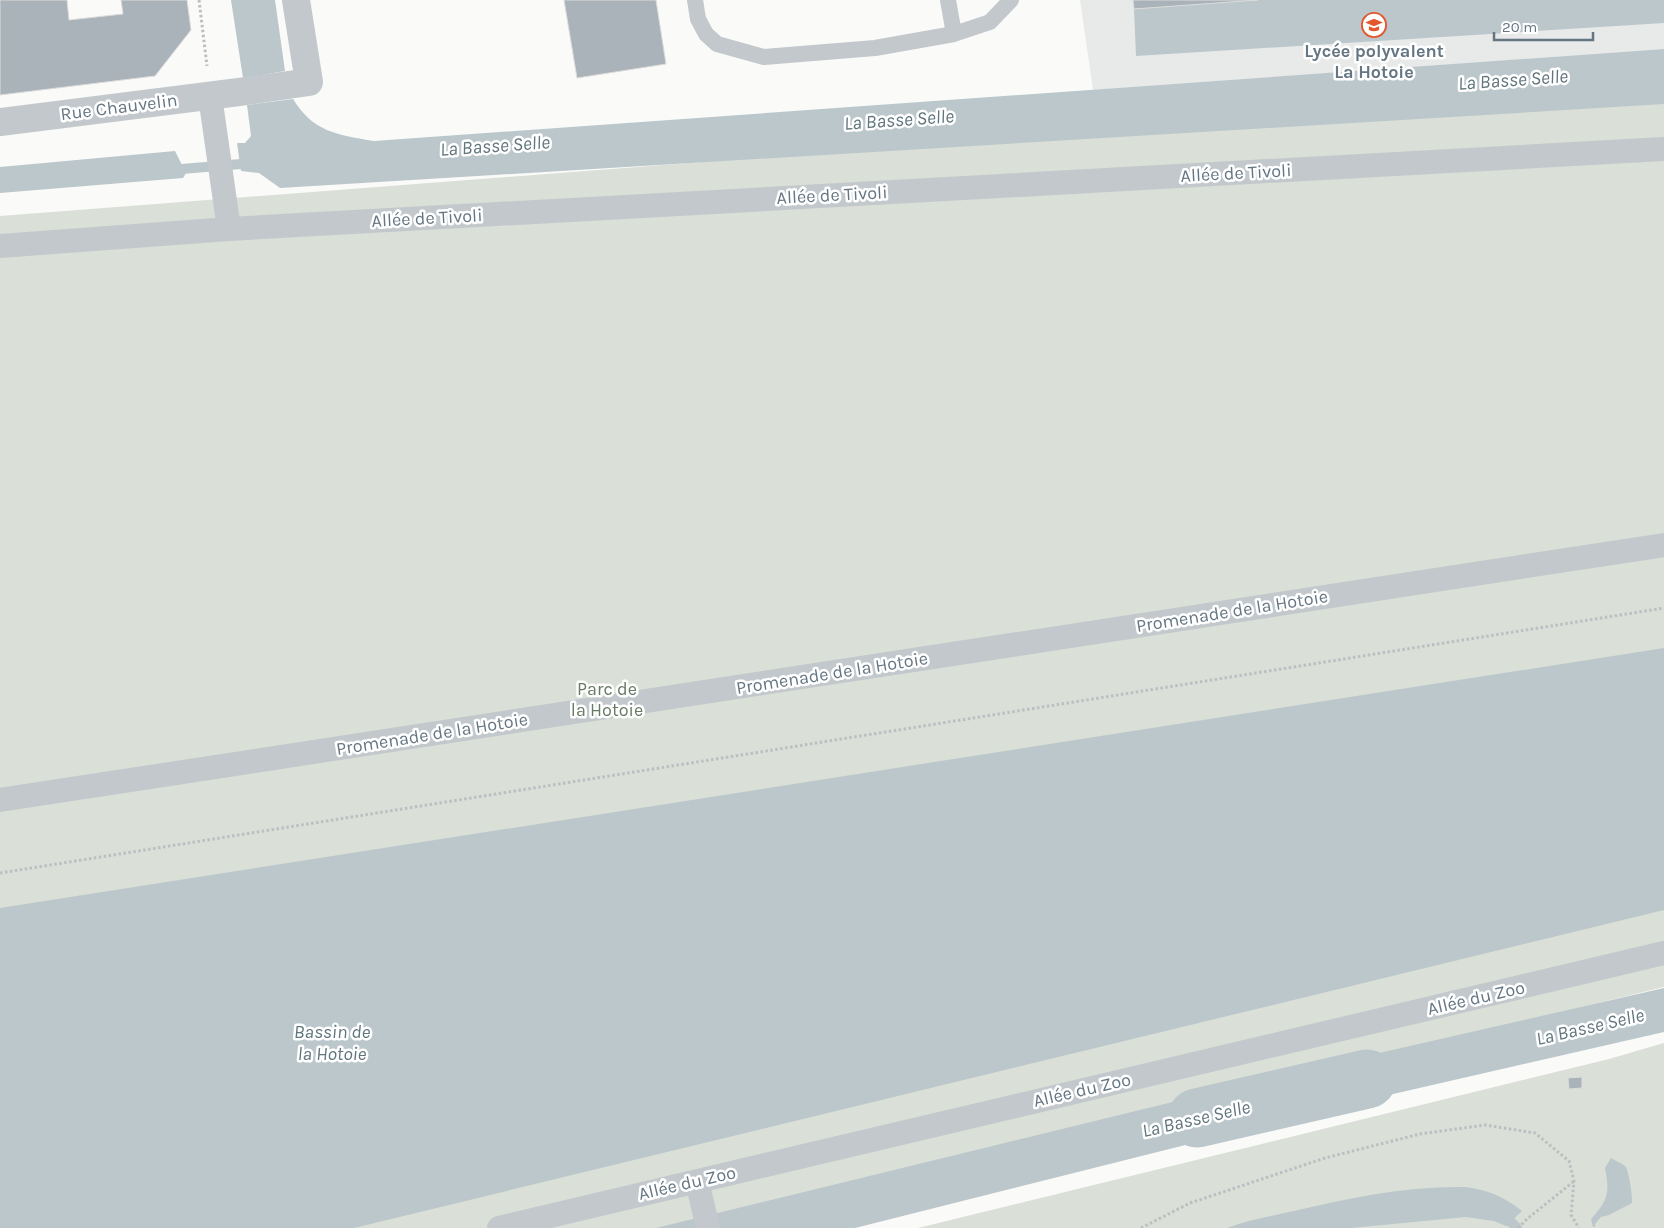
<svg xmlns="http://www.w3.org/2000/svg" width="1664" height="1228" font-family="Karla,sans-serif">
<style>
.built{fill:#e8e9e9}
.green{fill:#dadfd7}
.water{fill:#bbc7cb}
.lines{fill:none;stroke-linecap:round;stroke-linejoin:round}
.stream{stroke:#bbc7cb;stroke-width:10}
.river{stroke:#bbc7cb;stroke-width:59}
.building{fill:#aab3b9;stroke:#dcdcda}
.path{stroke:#bbbfc2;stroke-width:3;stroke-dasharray:2.5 2.5;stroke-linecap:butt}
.service{stroke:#c3c8cc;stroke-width:16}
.pedestrian{stroke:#c3c8cc;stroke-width:24}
.minor{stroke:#c3c8cc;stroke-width:28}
.labels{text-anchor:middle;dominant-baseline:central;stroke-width:5;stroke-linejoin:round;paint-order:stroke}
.poi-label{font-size:18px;font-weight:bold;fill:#657683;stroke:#fff}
.street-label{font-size:18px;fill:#657683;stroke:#fff}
.park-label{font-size:18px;fill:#687a64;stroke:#fff}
.water-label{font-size:19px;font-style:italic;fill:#60757c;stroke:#fff}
</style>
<rect width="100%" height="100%" fill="#fafaf8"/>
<path class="built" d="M1080,0H1664V49L1093,90Z"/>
<path class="green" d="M1664,88V987L669,1228H0V216Z
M1664,1043V1228H918L1609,1059Z"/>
<path class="water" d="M231,0H275L285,71L243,78Z
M1258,0H1664V23L1136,56L1134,9Z
M1664,49V104L280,188L259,173L241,171L237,143H245L251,136L247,105L293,99C313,132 338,135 374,141Z
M175,151L186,173L183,178L0,193V167Z
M1664,648V910L354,1228H0V908Z
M1664,988V1032L1293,1117L1283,1075Z
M1271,1078L1281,1121L855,1228H656Z
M1611,1158C1615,1161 1622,1163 1625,1166C1629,1170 1633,1198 1632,1203L1609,1215L1601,1217L1595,1224V1227H1593L1591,1219C1608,1200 1610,1193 1605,1168Z
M1464,1187C1486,1189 1505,1197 1522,1211L1506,1226L1494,1221L1466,1217L1351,1228H1227C1248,1220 1272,1216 1294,1211C1349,1198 1407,1186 1464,1187Z"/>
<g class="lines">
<path class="stream" d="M170,170L253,163
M1502,1213L1517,1228"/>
<path class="river" d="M1197,1118L1367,1079"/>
</g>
<path class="building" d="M0,0H67L69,20L123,14L121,0H187L191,30L155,76L0,95Z
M564,0H656L666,64L577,78Z
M1133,0H1258L1134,9Z
M1582,1077V1088L1569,1089L1568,1078Z"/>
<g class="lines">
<path class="path" d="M199,0L207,66
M0,873L1664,608
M1141,1228L1190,1203L1325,1158L1420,1134L1485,1125L1535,1133L1569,1161L1574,1181L1571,1215L1579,1228
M1518,1228L1527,1219L1573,1182"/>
<path class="service" d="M695,0L698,19L706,34L717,44L764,57L875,48L954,34L990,22L1011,0
M948,0L954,34"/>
<path class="pedestrian" d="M210,96L229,229
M0,246L229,229L1664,149
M0,800L1664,545
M697,1181L708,1228
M499,1228L1664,953"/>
<path class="minor" d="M0,122L239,92L309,82L296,0"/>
</g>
<defs>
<symbol id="school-ring" viewBox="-11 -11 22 22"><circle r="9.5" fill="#fff" stroke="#e4572e" stroke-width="1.5"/><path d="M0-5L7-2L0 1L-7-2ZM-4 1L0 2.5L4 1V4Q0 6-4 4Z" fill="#e4572e"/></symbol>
</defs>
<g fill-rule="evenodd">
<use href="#school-ring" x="1360" y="11" width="28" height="28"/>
</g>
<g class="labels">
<g class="poi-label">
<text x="1374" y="51">Lycée polyvalent<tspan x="1374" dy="21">La Hotoie</tspan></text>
</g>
<g class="street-label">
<text transform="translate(119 107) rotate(-7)">Rue Chauvelin</text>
<text transform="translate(1236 173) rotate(-3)">Allée de Tivoli</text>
<text transform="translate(832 195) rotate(-3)">Allée de Tivoli</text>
<text transform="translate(427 218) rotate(-3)">Allée de Tivoli</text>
<text transform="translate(1232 611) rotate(-9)">Promenade de la Hotoie</text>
<text transform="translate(832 673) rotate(-9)">Promenade de la Hotoie</text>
<text transform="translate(432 734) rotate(-9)">Promenade de la Hotoie</text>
<text transform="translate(1476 998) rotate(-13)">Allée du Zoo</text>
<text transform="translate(1082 1090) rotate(-13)">Allée du Zoo</text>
<text transform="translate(687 1183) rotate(-13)">Allée du Zoo</text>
</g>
<g class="park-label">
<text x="607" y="689">Parc de<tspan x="607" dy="21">la Hotoie</tspan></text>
</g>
<g class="water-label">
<text transform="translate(1513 80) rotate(-4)">La Basse Selle</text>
<text transform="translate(899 120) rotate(-4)">La Basse Selle</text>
<text transform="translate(495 146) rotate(-4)">La Basse Selle</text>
<text transform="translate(1590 1027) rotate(-13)">La Basse Selle</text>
<text x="332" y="1032">Bassin de<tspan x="332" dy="22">la Hotoie</tspan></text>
<text transform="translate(1196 1119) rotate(-13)">La Basse Selle</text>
</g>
</g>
<path d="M1494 32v8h99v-8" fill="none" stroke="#657683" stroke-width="2.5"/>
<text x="1502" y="32" font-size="15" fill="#657683" stroke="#ffffff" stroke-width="4" paint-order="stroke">20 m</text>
</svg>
